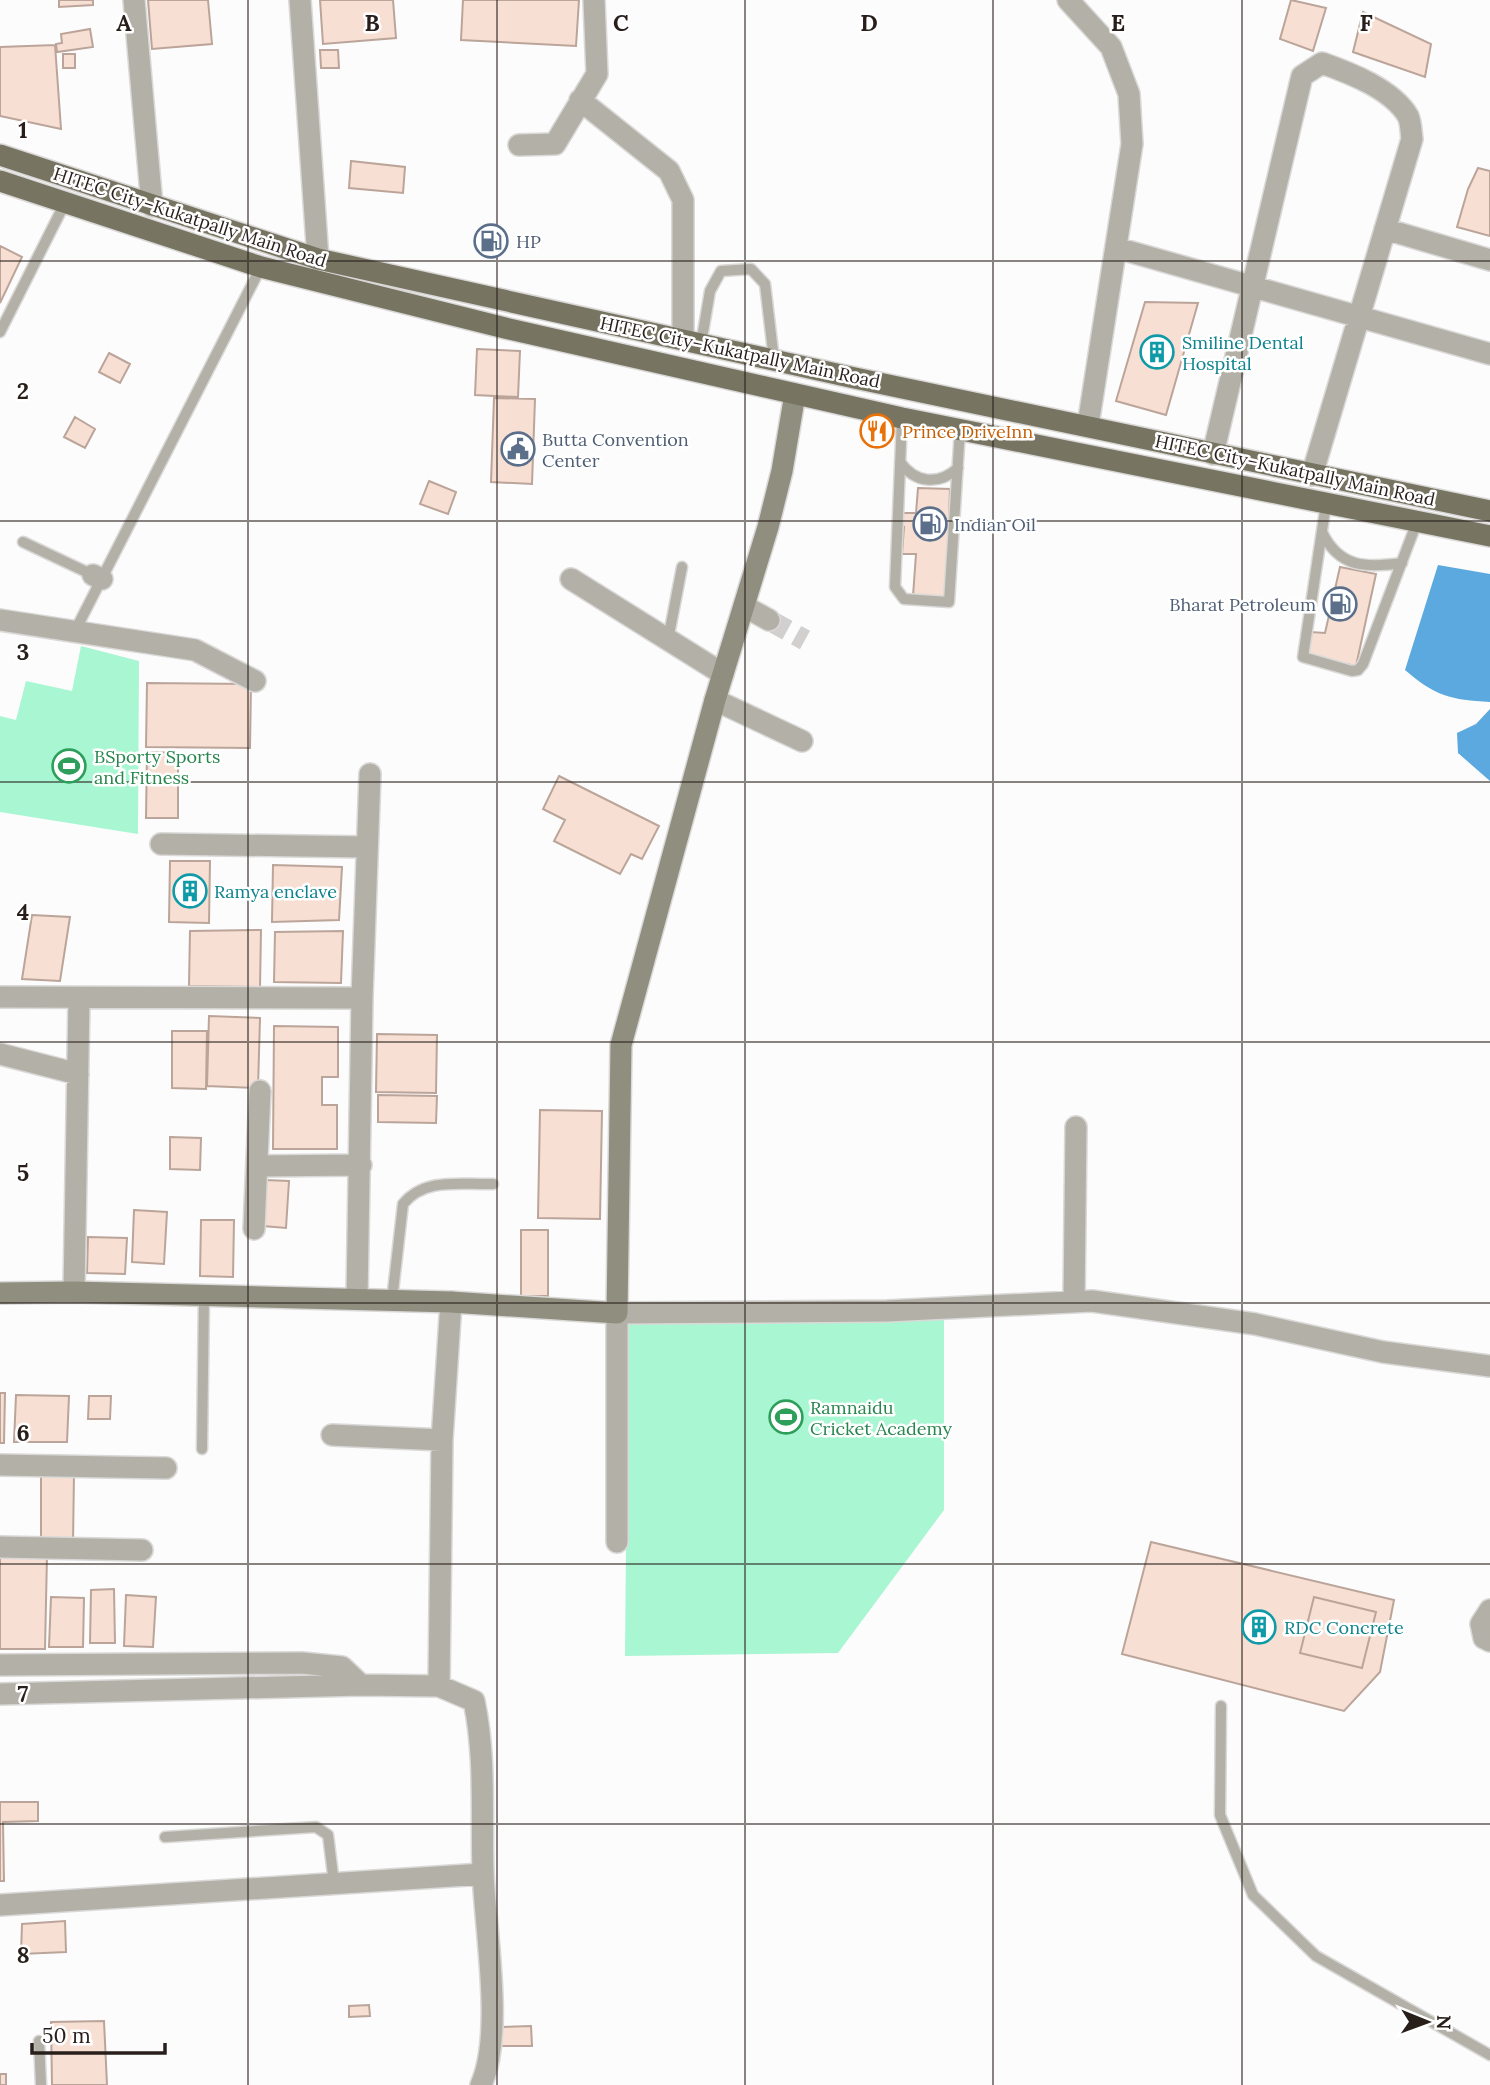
<svg xmlns="http://www.w3.org/2000/svg" width="1490" height="2085" font-family="Lora,serif">
<style>
.green{fill:#a9f6d2}
.water{fill:#5ba9de}
.building{fill:#f7dfd3;stroke:#bba499;stroke-width:2}
.lines{fill:none;stroke-linecap:round;stroke-linejoin:round}
.street-tunnel{stroke:#d2d0cf;stroke-width:21;stroke-dasharray:21 10;stroke-linecap:butt}
.lane-casing{stroke:#dad9d8;stroke-width:13}
.street-casing{stroke:#dad9d8;stroke-width:24}
.secondary-casing{stroke:#dad9d8;stroke-width:24}
.primary-casing{stroke:#dad9d8;stroke-width:24}
.lane{stroke:#b3b1a7;stroke-width:10}
.street{stroke:#b3b1a7;stroke-width:21}
.secondary{stroke:#908e7f;stroke-width:21}
.primary{stroke:#777462;stroke-width:21}
.grid{fill:none;stroke:#281f1b;stroke-width:2;stroke-opacity:0.55}
.labels{text-anchor:middle;dominant-baseline:central;stroke-width:5;stroke-linejoin:round;paint-order:stroke}
.street-label{font-size:18px;fill:#281f1b;stroke:#fff}
.service-label{font-size:18px;fill:#4e5e75;stroke:#fff;text-anchor:start}
.culture-label{font-size:18px;fill:#0d838f;stroke:#fff;text-anchor:start}
.food-label{font-size:18px;fill:#c56008;stroke:#fff;text-anchor:start}
.leisure-label{font-size:18px;fill:#27864d;stroke:#fff;text-anchor:start}
.grid-label{font-size:23px;text-anchor:middle;font-weight:bold;fill:#281f1b;stroke:#fff;stroke-width:5;stroke-linejoin:round;paint-order:stroke}
</style>
<rect width="100%" height="100%" fill="#fcfcfc"/>
<path class="green" d="M81,646L139,661L138,834L0,812V716L16,720L26,681L72,691Z
M944,1317V1510L838,1653L625,1656L628,1323Z"/>
<path class="water" d="M1438,565L1490,574V702C1451,700 1435,696 1405,670Z
M1490,709V781L1458,753L1457,733L1476,724Z"/>
<path class="building" d="M59,0H93V5L59,7Z
M148,0H208L212,44L152,49Z
M320,0H393L396,38L323,44Z
M463,0H579L576,46L461,40Z
M1291,0L1326,8L1313,51L1280,39Z
M1363,12L1431,44L1425,77L1353,52Z
M90,29L93,47L57,52L56,44L62,43L61,34Z
M55,45L61,129L0,116V47Z
M320,50H338L339,68H321Z
M63,54H75V68H63Z
M351,161L405,167L403,193L349,188Z
M1478,168L1490,171V236L1457,227L1468,189Z
M0,246L22,257L0,303Z
M1145,302L1198,303L1166,415L1116,401Z
M477,349L520,351L518,397L475,395Z
M109,353L130,364L120,383L99,372Z
M494,398L535,399L532,484L491,482Z
M75,417L95,429L85,448L64,437Z
M429,481L456,492L448,514L420,504Z
M918,488L950,489L946,598L913,596L916,554H902L904,527H900L901,513H916Z
M1340,567L1376,574L1356,666L1306,656L1311,632L1325,633Z
M147,683L251,684L250,748L146,747Z
M147,752L178,753V818H146Z
M559,776L659,826L642,859L631,854L620,874L554,841L565,820L543,809Z
M170,861H210L209,923L169,922Z
M273,865L342,867L339,920L272,922Z
M32,915L70,917L60,981L22,979Z
M261,930L260,987L189,986L190,931Z
M343,931L341,983L274,982L275,932Z
M209,1016L260,1018L258,1088L207,1086Z
M274,1026L338,1027V1077H322V1105H337V1149H273Z
M172,1031H207L206,1089L172,1088Z
M377,1034L437,1035L436,1093L376,1092Z
M378,1095L437,1096L436,1123L378,1122Z
M540,1110L602,1111L600,1219L538,1218Z
M170,1137L201,1138L200,1170L170,1169Z
M265,1180L289,1181L286,1228L263,1226Z
M134,1210L167,1212L164,1264L132,1262Z
M201,1220H234L233,1277L200,1276Z
M521,1230H548V1296H521Z
M88,1237L127,1238L125,1274L87,1273Z
M0,1393H5L4,1443H0Z
M16,1395L69,1396L67,1442H14Z
M89,1396H111L110,1419H88Z
M41,1473H74L73,1543L41,1542Z
M1151,1542L1394,1600L1380,1672L1344,1711L1122,1654Z
M0,1553L47,1555L45,1649H0Z
M114,1589L115,1643H90L91,1590Z
M126,1595L156,1597L153,1647L124,1646Z
M51,1597L84,1598L83,1647H49Z
M1314,1597L1376,1612L1362,1668L1300,1653Z
M0,1802H38V1821L3,1822L4,1881H0Z
M65,1921L66,1952L21,1954L22,1924Z
M369,2005L370,2016L349,2017V2006Z
M104,2021L107,2085H52L51,2022Z
M531,2026L532,2046H500L499,2027Z
M0,2074H6V2085H0Z"/>
<g class="lines">
<path class="street-tunnel" d="M769,620L805,640"/>
<defs>
<path id="lane" d="M0,332L66,201
M701,344L710,291L721,271L751,269L765,284L774,360
M902,418L895,587L904,599L949,602L960,430
M900,462C915,483 938,486 958,468
M1326,504L1303,657L1352,671L1358,670L1363,664L1417,522
M1322,532C1339,568 1366,568 1402,563
M23,542L93,575
M76,629L261,267
M668,640L682,567
M392,1300L403,1204C425,1177 460,1185 493,1184
M202,1449L204,1297
M1221,1706L1220,1815L1253,1895L1316,1956L1490,2055
M165,1837L316,1827L328,1835L334,1883
M39,2041L41,2085"/>
<path id="street" d="M134,0L152,206
M300,0L318,259
M1068,0L1111,47L1129,94L1132,144L1088,425
M580,100L669,171L683,200V340
M519,145L555,144L597,74L594,0
M1385,229L1490,260
M1117,248L1490,354
M1213,454L1302,76L1322,63C1350,73 1392,89 1408,116C1411,122 1411,132 1412,139L1312,475
M93,575L102,579
M571,579L723,674
M744,606L769,620
M0,620L195,650L255,681
M715,700L802,741
M161,844L366,847
M0,997L362,998
M0,1054L78,1074
M257,1166L361,1165
M254,1229L260,1091
M74,1292L79,999
M357,1299L362,998L370,774
M1074,1302L1076,1127
M332,1435L442,1440
M0,1465L166,1468
M617,1542V1313L887,1311L1092,1301L1255,1324L1383,1352L1490,1366
M0,1547L142,1550
M1490,1610L1481,1624L1484,1638L1490,1641
M0,1665L302,1663L342,1667L361,1685L439,1686L474,1701C486,1757 481,1815 483,1872C485,1931 504,2033 481,2085
M439,1686L442,1440L451,1302
M0,1694L361,1685
M0,1905L483,1874"/>
<path id="secondary" d="M0,1293L74,1292L451,1302L617,1313L621,1045L715,700L768,527L782,471L795,394"/>
<path id="primary" d="M0,155L318,259L850,377L1490,511
M0,181L261,267L505,328L902,418L1490,536"/>
</defs>
<use href="#lane" class="lane-casing"/>
<use href="#street" class="street-casing"/>
<use href="#secondary" class="secondary-casing"/>
<use href="#primary" class="primary-casing"/>
<use href="#lane" class="lane"/>
<use href="#street" class="street"/>
<use href="#secondary" class="secondary"/>
<use href="#primary" class="primary"/>
</g>
<path class="grid" d="M248,0V2085M497,0V2085M745,0V2085M993,0V2085M1242,0V2085M0,261H1490M0,521H1490M0,782H1490M0,1042H1490M0,1303H1490M0,1564H1490M0,1824H1490"/>
<defs>
<symbol id="fuel-ring" viewBox="-11 -11 22 22"><circle r="9.5" fill="#fff" stroke="#5c6f8a" stroke-width="1.5"/><path d="M-5.5-6h7V0h2V4h1.3V-2.5L3-4.5l.8-.8L6-3V5H2.5V1h-1V6h-7ZM-4.2-4.7v3.2H.2V-4.7Z" fill="#5c6f8a"/></symbol>
<symbol id="building-ring" viewBox="-11 -11 22 22"><circle r="9.5" fill="#fff" stroke="#0f9aa8" stroke-width="1.5"/><path d="M-4-6H4V6H1V3H-1V6H-4ZM-2.5-4.3h1.7v1.8h-1.7ZM.8-4.3h1.7v1.8H.8ZM-2.5-1h1.7V.8h-1.7ZM.8-1h1.7V.8H.8Z" fill="#0f9aa8"/></symbol>
<symbol id="restaurant-ring" viewBox="-11 -11 22 22"><circle r="9.5" fill="#fff" stroke="#e8710a" stroke-width="1.5"/><path d="M-5-6h1v4h1v-4h1v4h1v-4h1v5L-1.5 .5V6h-2V.5L-5-1ZM5-6V6H3V1.5H1.5Q1.5-4 5-6Z" fill="#e8710a"/></symbol>
<symbol id="civic-ring" viewBox="-11 -11 22 22"><circle r="9.5" fill="#fff" stroke="#5c6f8a" stroke-width="1.5"/><path d="M-.6-6.5H3V-4.5H.6V-3L4-1V1h2V6H-6V1h2V-1L-.6-3ZM-1.2 2.5V6h2.4V2.5Z" fill="#5c6f8a"/></symbol>
<symbol id="stadium-ring" viewBox="-11 -11 22 22"><circle r="9.5" fill="#fff" stroke="#2e9e5b" stroke-width="1.5"/><path d="M0-5a6.5 5 0 1 0 0 10a6.5 5 0 1 0 0-10ZM-3.5-1.8h7v3.6h-7Z" fill="#2e9e5b"/></symbol>
</defs>
<g fill-rule="evenodd">
<use href="#fuel-ring" x="472" y="222" width="38" height="38"/>
<use href="#building-ring" x="1138" y="333" width="38" height="38"/>
<use href="#restaurant-ring" x="858" y="412" width="38" height="38"/>
<use href="#civic-ring" x="499" y="430" width="38" height="38"/>
<use href="#fuel-ring" x="911" y="505" width="38" height="38"/>
<use href="#fuel-ring" x="1321" y="585" width="38" height="38"/>
<use href="#stadium-ring" x="50" y="747" width="38" height="38"/>
<use href="#building-ring" x="171" y="872" width="38" height="38"/>
<use href="#stadium-ring" x="767" y="1398" width="38" height="38"/>
<use href="#building-ring" x="1240" y="1608" width="38" height="38"/>
</g>
<g class="labels">
<g class="street-label">
<text transform="translate(190 217) rotate(18)">HITEC City–Kukatpally Main Road</text>
<text transform="translate(740 352) rotate(12)">HITEC City–Kukatpally Main Road</text>
<text transform="translate(1295 470) rotate(12)">HITEC City–Kukatpally Main Road</text>
</g>
<g class="service-label">
<text x="516" y="241">HP</text>
<text x="542" y="439">Butta Convention<tspan x="542" dy="21">Center</tspan></text>
<text x="954" y="524">Indian Oil</text>
<text x="1316" y="604" text-anchor="end">Bharat Petroleum</text>
</g>
<g class="culture-label">
<text x="1182" y="342">Smiline Dental<tspan x="1182" dy="21">Hospital</tspan></text>
<text x="214" y="891">Ramya enclave</text>
<text x="1284" y="1627">RDC Concrete</text>
</g>
<g class="food-label">
<text x="902" y="431">Prince DriveInn</text>
</g>
<g class="leisure-label">
<text x="94" y="756">BSporty Sports<tspan x="94" dy="21">and Fitness</tspan></text>
<text x="810" y="1407">Ramnaidu<tspan x="810" dy="21">Cricket Academy</tspan></text>
</g>
</g>
<g class="grid-label">
<text x="124" y="31">A</text>
<text x="372" y="31">B</text>
<text x="621" y="31">C</text>
<text x="869" y="31">D</text>
<text x="1118" y="31">E</text>
<text x="1366" y="31">F</text>
<text x="23" y="138">1</text>
<text x="23" y="399">2</text>
<text x="23" y="660">3</text>
<text x="23" y="920">4</text>
<text x="23" y="1181">5</text>
<text x="23" y="1441">6</text>
<text x="23" y="1702">7</text>
<text x="23" y="1963">8</text>
</g>
<g transform="translate(1427 2022) rotate(91)" stroke="#ffffff" stroke-width="5" paint-order="stroke">
<path d="M0-5L12 26L0 18L-12 26Z" fill="#281f1b"/>
<text y="-10" font-size="19" font-weight="bold" text-anchor="middle" fill="#281f1b">N</text>
</g>
<path d="M32 2043v10h133v-10" fill="none" stroke="#281f1b" stroke-width="3.5"/>
<text x="42" y="2043" font-size="21" fill="#281f1b" stroke="#ffffff" stroke-width="5" paint-order="stroke">50 m</text>
</svg>
